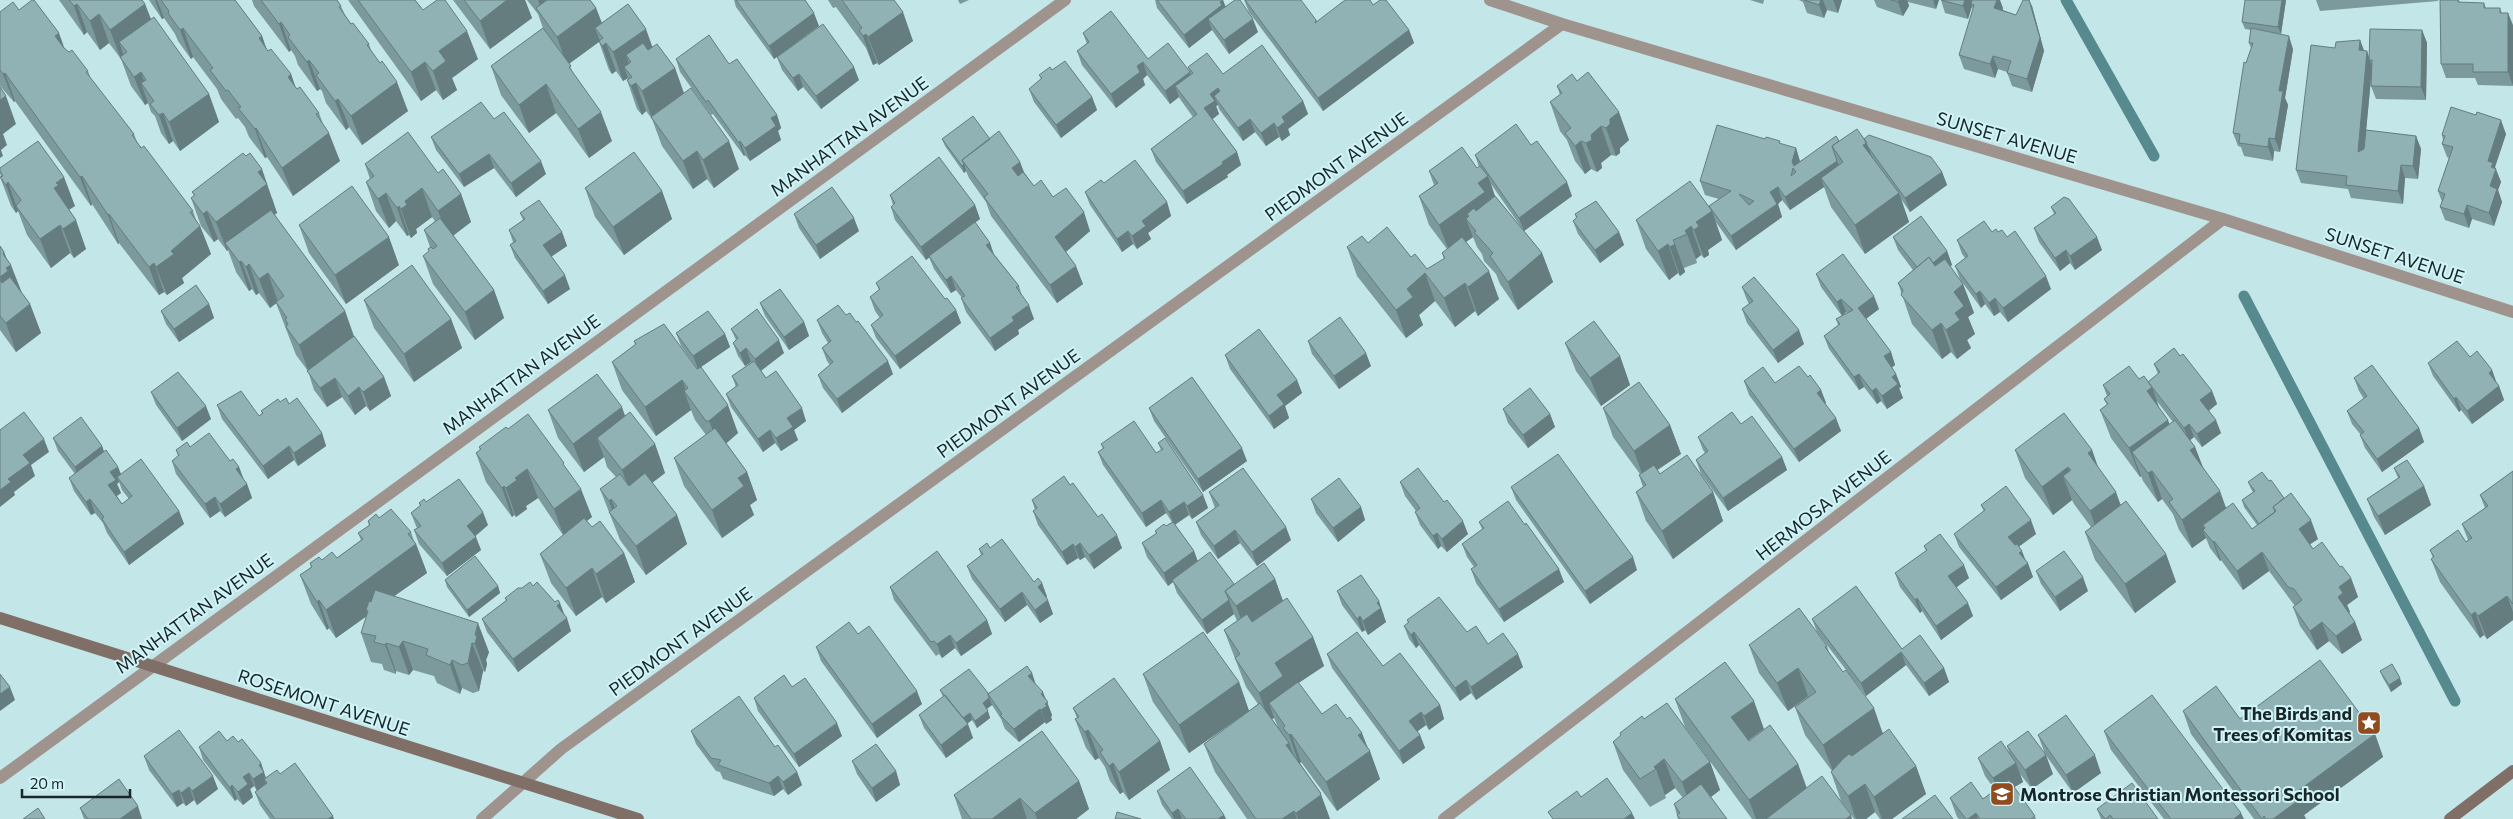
<svg xmlns="http://www.w3.org/2000/svg" width="2513" height="819" font-family="Commissioner,sans-serif">
<style>
.lines{fill:none;stroke-linecap:round;stroke-linejoin:round}
.stream{stroke:#568a8f;stroke-width:11}
.street{stroke:#9f938d;stroke-width:12}
.secondary{stroke:#806f66;stroke-width:12}
.wall{fill:#7c999c;fill-rule:evenodd}
.shaded-wall{fill:#657d7f}
.building{fill:#90b2b5;stroke:#657d7f;fill-rule:evenodd}
.labels{text-anchor:middle;dominant-baseline:central;stroke-width:4;stroke-linejoin:round;paint-order:stroke}
.street-label{font-size:18px;fill:#192628;stroke:#d0f4f7}
.poi-label{font-size:18px;font-weight:bold;fill:#192628;stroke:#d0f4f7;text-anchor:end}
</style>
<rect width="100%" height="100%" fill="#c3e6e9"/>
<g class="lines">
<path class="stream" d="M2066,0L2154,156
M2244,296L2455,701"/>
<path class="street" d="M1490,0L1562,24L2223,219L2513,312
M0,778L1065,0
M482,819L561,749L1562,24
M1444,819L2223,219"/>
<path class="secondary" d="M0,618L638,819
M2450,819L2513,771"/>
</g>
<path class="wall" d="M59,0H142L145,4L151,19L209,94L219,122L180,151L173,141L169,144L161,133L155,116L151,112L148,103L145,105L131,86L121,59L109,43L100,50L87,32L84,35Z
M149,0H235L262,36L266,48L268,51L291,74L295,87L319,113L323,124L340,161L293,196L267,157L265,158L249,137L245,127L238,118L236,119L221,99L217,89L193,57L191,59L178,41L175,34L164,18L162,19Z
M252,0H337L341,6L345,15L351,24L369,44L372,53L408,111L362,145L349,127L346,130L326,103L322,91L320,89L317,91L298,65L295,56L291,50L289,52L254,6Z
M348,0H415L423,10L478,59L452,78L457,90L443,100L436,90L421,101Z
M453,0H525L532,18L490,49Z
M527,0H590L596,8L602,23L652,47L675,68L684,93L739,169L714,188L707,179L693,189L662,146L652,119L646,111L642,115L637,109L627,80L628,79V78L623,81L616,71L612,74L609,70L599,42L569,64L573,73L612,141L589,158L556,113L529,133L501,95L491,66L543,28L538,14Z
M734,0H805L819,26L774,59L736,7Z
M828,0H894L913,41L879,65L877,63L873,65L870,58L866,48L836,7L833,8Z
M958,0H969L960,4Z
M1155,0H1223L1225,7L1258,32L1229,54L1212,30L1189,48L1157,8Z
M1244,0L1316,20L1317,21L1373,5L1409,30L1414,43L1323,111L1249,12Z
M1750,0H1764L1763,4Z
M1799,0H1842L1838,13L1827,10L1824,18L1807,13L1803,2Z
M1874,0H1939L1936,9L1908,2L1909,6L1903,16L1877,7Z
M1941,0L2003,8V10L2016,15L2032,6L2044,51L2032,92L2012,86L2007,72L1998,69L1995,78L1964,69L1959,55L1973,10L1972,6L1968,19L1945,13Z
M2286,0L2281,34L2293,49L2285,98L2288,105L2280,152L2274,151L2273,161L2244,156L2241,147L2238,146L2233,133L2246,63L2251,48L2249,43L2251,30L2245,29L2242,22Z
M2316,0H2438V1L2320,11Z
M2440,0H2459L2460,3H2484L2486,8H2500L2502,13L2513,86L2478,85L2475,78H2446L2441,64Z
M19,10L65,49L88,71L91,79L134,134L137,142L193,211L196,220L200,226L211,254L182,278L184,283L167,295L164,292L159,295L119,243L118,244L92,204L91,206L15,101L14,102L0,86V12Z
M2422,30L2427,43L2426,100L2376,99L2371,86L2372,69L2366,130L2416,136L2421,149L2418,179L2405,178L2403,204L2351,198L2348,189L2301,183L2296,170L2335,48L2360,40L2364,51H2367L2369,58Z
M1083,33L1148,59L1191,75L1188,67L1223,74L1303,101L1308,114L1288,129L1290,135L1282,141L1279,137L1266,146L1255,132L1243,141L1219,109L1218,105L1216,106L1219,114L1212,119L1237,152L1241,165L1227,175L1228,177L1187,204L1156,162L1151,149L1193,117L1180,99L1179,97L1170,104L1147,75L1143,79L1145,85L1116,108L1082,65L1077,51L1087,44Z
M777,57L859,80L821,109L803,87L798,91L782,70Z
M676,59L729,64L777,115L781,128L778,131L781,140L750,161L745,155L744,156L713,114L711,115L680,72Z
M1039,75L1092,97L1097,110L1061,138L1034,102L1029,89L1041,79Z
M1577,81L1629,140L1620,148V153L1616,156L1611,155L1601,163L1602,168L1597,172L1591,169L1585,174L1575,161L1567,140L1560,131L1550,102L1560,95L1557,86Z
M494,119L546,174L516,197L494,168L464,187L436,150L431,137Z
M2506,134L2495,167L2501,182L2498,190L2502,202L2494,226L2472,219L2469,228L2445,220L2440,207L2442,202L2438,191L2449,158L2447,157L2442,144L2443,140L2442,135Z
M942,139H990L1020,162L1024,172L1034,186L1053,197L1090,231L1066,252L1083,284L1057,303L991,216L986,202L969,178L966,171L964,173L945,146Z
M1864,139L1942,172L1947,185L1910,212L1901,199L1909,222L1865,254L1831,207L1824,187L1790,210L1782,200L1778,204L1782,217L1736,250L1715,221L1722,240L1708,250L1709,255L1704,258L1701,255L1696,259L1697,263L1684,268L1685,272L1680,276L1678,273L1669,280L1646,249L1636,220L1711,209L1709,206L1719,199L1705,195L1700,181L1781,144L1796,148L1800,161L1839,141Z
M1531,145L1572,196L1524,231L1542,253L1553,282L1518,310L1500,284L1496,274L1484,261L1482,254L1477,247L1473,237L1466,242L1499,299L1478,316L1475,311L1455,327L1435,301L1419,315L1423,325L1406,338L1357,276L1347,247L1368,243L1411,257L1427,269L1444,259L1442,253L1447,249L1429,225L1419,196L1434,185L1429,171L1477,168L1479,167L1475,155ZM1491,184L1521,227L1495,196Z
M365,164L438,173L461,194L471,222L453,235L494,290L504,318L475,340L433,284L423,256L429,252L428,249L430,247L424,230L435,221L432,217L416,229L417,233L411,238L409,235L407,236L396,221L389,228L376,211L366,182L370,179Z
M0,168L75,206L69,210L86,249L74,258L70,253L51,268L27,235L18,211L16,213L11,206L0,177H1L0,173Z
M1104,183L1167,202L1171,216L1148,233L1151,239L1137,249L1133,244L1122,252L1090,205L1085,192Z
M585,188L662,191L672,219L624,255L595,217Z
M192,192L272,198L277,213L274,215L345,311L354,336L384,377L391,396L370,411L366,406L355,415L342,397L327,407L314,390L308,371L296,355L276,303L270,308L259,293L256,295L252,289L249,291L236,272L228,250L227,251L218,239L214,242L201,226L191,198L194,196Z
M890,195L975,205L980,219L975,222L990,243L994,254L1019,286L1022,296L1034,319L1018,330L1019,334L995,351L966,312L961,298H962L956,290L951,293L934,269L929,257L926,260L895,220L891,207L893,205Z
M2051,207L2102,250L2075,270L2070,263L2060,271L2039,242L2034,228L2054,214Z
M520,213L562,232L567,246L551,256L570,289L548,304L515,258L510,245L513,242L509,230L523,220Z
M794,214L859,231L820,259L799,228Z
M1575,214L1619,232L1624,245L1600,263L1578,234L1573,221L1576,218Z
M299,225L399,265L346,304L309,253Z
M1992,232H1998L2007,237L2051,289L2008,322L2000,312L1994,316L1985,304L1981,308L1960,279L1955,266L1965,258L1962,254L1957,240Z
M1893,237L1947,251L1952,265L1950,266L1963,284L1974,313L1968,317L1975,334L1967,340L1971,348L1957,359L1951,352L1942,359L1912,324L1898,283L1913,270L1898,250Z
M0,246L4,252L21,292L30,304L41,333L16,352L0,330Z
M1816,274L1879,309L1866,319L1891,352L1895,365L1892,367L1896,374L1901,387L1899,388L1903,398L1887,409L1881,401L1877,404L1864,387L1859,390L1829,349L1824,336L1838,325L1836,319L1847,313L1846,312L1842,316L1821,287Z
M876,283L945,299L956,310L961,323L900,369L876,338L871,325L880,318L875,311L870,297L879,290Z
M1742,287L1804,344L1778,363L1747,323L1742,309L1749,304L1747,300Z
M364,300L451,319L462,348L414,382L374,328Z
M760,303L804,322L809,336L789,350L765,316Z
M209,304L214,318L179,342L166,324L161,311Z
M817,320L893,374L842,413L823,388L818,375L830,365L827,361L822,348L828,343L822,333Z
M731,329L784,353L761,371L766,378L806,421L794,430L798,440L781,451L775,443L763,452L731,407L726,394L736,387L732,376L752,362H751L745,366L738,356L733,343L736,340Z
M676,333L725,334L730,347L701,367L738,433L726,443L747,472L757,500L750,505L754,515L722,538L684,486L674,458L706,435L695,420L691,410L656,436L622,390L612,362L635,345L634,341L697,369L681,346Z
M1308,341L1371,366L1339,389L1312,354Z
M1565,343L1620,356L1630,385L1601,406L1576,371Z
M1225,355L1297,380L1302,393L1285,406L1289,418L1274,429L1230,369Z
M2180,356L2212,391L2217,404L2209,411L2221,433L2202,447L2194,437L2190,440L2195,447L2203,468L2226,508L2252,529L2257,525L2244,507L2242,500L2253,492L2251,489L2248,482L2269,481L2284,498L2318,539L2310,544L2313,549L2340,567L2351,578L2358,597L2347,605L2350,612L2349,613L2355,622L2362,640L2342,654L2329,641L2317,650L2300,626L2293,607L2295,606L2269,571L2243,590L2221,560L2220,561L2210,548L2206,538L2192,548L2179,530L2173,514L2162,499L2158,502L2143,481L2141,476L2140,477L2111,438L2100,410L2107,405L2104,399L2107,396L2103,385L2139,379L2148,382L2158,374L2154,364ZM2156,400L2173,422L2170,425L2159,408Z
M2470,357L2492,370L2496,382L2499,386L2504,400L2472,424L2461,410L2459,412L2433,376L2428,363Z
M1808,377L1821,390L1826,403L1825,404L1841,431L1799,462L1749,395L1744,381L1775,383Z
M2354,378L2419,428L2424,442L2382,472L2365,448L2360,435H2361L2352,424L2347,411L2364,399L2359,391Z
M151,392L211,419L182,441L156,405Z
M280,402L289,404L322,433L326,446L298,466L294,460L268,479L222,419L217,405L259,416L262,413L261,411Z
M1149,408L1247,461L1203,492L1154,421Z
M1603,408L1670,425L1681,454L1657,470L1660,474L1713,492L1723,521L1673,559L1646,521L1636,492L1643,487L1639,475L1640,474L1613,437Z
M1503,409L1550,414L1555,427L1528,448L1508,423Z
M548,410L625,416L655,444L665,473L652,483L677,515L687,544L646,575L620,540L600,489L616,477L607,467L604,457L584,472L558,438Z
M1741,424L1782,457L1787,470L1728,511L1701,474L1696,460L1705,453L1703,450L1698,437Z
M508,429L567,470L592,517L587,521L592,527L624,553L635,582L606,603L602,597L576,616L551,583L540,554L563,535L538,498L526,506L527,509L516,517L514,515L512,517L486,482L476,453L480,450L479,447Z
M53,438L102,446L104,452L118,467L121,474L179,511L184,524L129,565L107,533L103,523L95,513L91,515L74,491L69,478L75,474L58,451ZM119,482L122,490L129,499L122,504L117,496L121,493L117,484Z
M1158,443L1203,495L1208,508L1192,519L1189,515L1175,525L1194,551L1198,562L1234,584L1275,579L1283,601L1313,637L1324,666L1298,683L1322,714L1368,748L1380,779L1337,811L1301,762L1300,763L1320,792L1330,819H1247L1215,772L1204,744L1249,711L1189,753L1153,702L1143,674L1239,682L1249,711L1258,704L1246,687L1224,630L1237,621L1234,614L1207,634L1177,593L1173,582L1168,586L1147,557L1142,543L1156,534L1155,531L1166,526L1172,522L1166,513L1146,527L1103,465L1098,452L1103,449L1101,444L1156,453L1161,450ZM1274,718L1278,727L1272,719Z
M190,447L230,461L239,467L244,480L247,484L252,498L225,517L220,511L210,518L176,474L172,461L178,456L176,450Z
M2015,450H2092L2098,467L2121,505L2166,554L2176,582L2135,613L2095,560L2085,532L2091,527L2074,504L2072,500L2053,515L2025,478Z
M2394,468L2424,486L2431,505L2385,535L2374,517L2367,499L2398,478Z
M2513,471V620L2487,639L2484,635L2480,638L2440,582L2431,559L2433,558L2430,550L2466,542L2468,540L2462,524L2485,508L2480,495Z
M1400,482L1444,502L1468,534L1447,552L1441,546L1438,549L1420,525L1415,512L1416,511L1405,496Z
M1070,485L1098,517L1122,548L1094,569L1085,557L1080,560L1078,558L1067,565L1038,525L1033,511L1035,510L1032,500Z
M1511,487L1637,570L1590,604L1516,500Z
M1209,492L1291,540L1257,566L1240,543L1218,559L1201,535L1196,522L1215,508Z
M1311,499L1361,507L1365,520L1338,542L1316,513Z
M419,503L488,525L475,536L481,550L447,576L419,544L414,530L417,528L416,526L411,513L420,506Z
M1981,505L2036,534L2019,546L2033,577L2001,600L1959,547L1954,534L1984,512Z
M379,518L411,532L414,541L416,544L427,573L394,596L489,652L486,660L487,664L485,672L483,671L479,691L473,693L462,688L460,694L437,683L434,676L413,670L409,675L396,671V674L384,670L382,664L371,662L361,633L367,616L336,638L329,628L327,630L311,604L300,575L311,567L310,563L337,558L361,540L358,533L369,526L368,521Z
M1479,522L1525,525L1564,582L1504,622L1476,583L1471,569L1474,567L1467,557L1462,544L1482,529Z
M1924,546L1969,578L1956,587L1973,616L1941,640L1922,611L1920,613L1900,587L1895,573L1926,551Z
M990,548L1034,582L1042,583L1047,597H1046L1053,614L1040,623L1027,605L1005,622L972,579L967,566L981,555L979,549Z
M2036,571L2088,591L2060,611L2041,584Z
M445,580L498,586L500,593L469,617L447,587Z
M533,586L571,631L518,672L487,632L482,619L506,601L505,598L522,588Z
M890,587L987,620L992,634L961,656L955,648L942,658L939,654L936,656L894,600Z
M1337,591L1384,614L1383,615L1386,622L1368,635L1365,630L1362,632L1342,605Z
M1812,619L1902,649L1944,668L1949,682L1929,696L1906,665L1866,696L1817,632Z
M1407,620L1467,632L1488,644L1523,667L1476,700L1471,693L1460,701L1419,645L1416,648L1409,639L1404,626L1408,623Z
M858,634L922,704L877,738L821,661L816,647Z
M1749,645L1827,646L1830,655L1883,733L1916,766L1926,794L1892,819H1880L1875,812L1866,819H1854L1841,801L1831,772L1832,771L1805,735L1795,707L1809,697L1788,711L1759,673Z
M1327,654L1383,666L1440,705L1444,719L1429,730L1426,725L1417,731L1420,735L1425,748L1403,764L1332,668Z
M2380,671L2402,684L2391,692L2383,678Z
M1032,673L1036,685L1046,699L1052,715L1051,717L1052,720L1046,724L1045,722L1019,742L1005,729L1001,719L992,705L987,709L990,718L977,728L972,720L967,724L973,738L946,758L924,728L919,715L943,697L940,690L988,693Z
M792,687L842,736L799,767L758,711L754,698Z
M1675,699L1764,729L1749,740L1798,764L1807,788L1852,819H1752L1685,727Z
M1073,708L1160,741L1170,770L1129,800L1123,792L1120,794L1110,781L1105,767L1099,758L1095,760L1086,748L1075,719L1077,718Z
M2183,711L2240,719L2375,734L2383,757L2304,815L2306,819H2254L2191,734Z
M1644,719L1710,762L1720,790L1711,797L1727,819H1678L1674,804L1683,798L1675,788L1665,795L1666,798L1650,807L1623,770L1613,742L1621,736L1620,733Z
M691,731L775,747L797,772L802,785L788,795L783,789L774,796L723,779L720,772L716,771L696,744Z
M2104,731L2244,819H2164L2111,750Z
M2038,735L2101,773L2073,793L2045,754Z
M227,741L238,742L261,763L266,778L280,774L334,819H270L260,805L255,792L257,791L254,786L250,789L253,797L243,805L237,799L235,801L203,760L199,747Z
M2007,746L2053,774L2032,789L2020,774L2023,782L2014,787L2035,816L2036,819H1959L1957,817L1950,798L1983,799L1995,790L1985,776L1978,758L2009,752Z
M144,756L218,789L197,805L194,800L186,806L183,803L177,807L149,770Z
M852,761L896,771L900,785L876,802L857,774Z
M1079,781L1089,809L1076,819H962L954,795Z
M1157,791L1224,815L1226,819H1172L1162,805Z
M80,808L142,819H84Z
M2097,809L2158,819H2101Z"/>
<path class="shaded-wall" d="M155,0H157L164,18L162,19Z
M507,0H525L532,18L490,49L480,21Z
M538,0H550L546,22Z
M1223,0L1228,13L1208,19L1212,30L1189,48L1184,35Z
M1821,0H1823L1827,10L1824,18L1819,5Z
M1833,0H1842L1838,13Z
M1899,0H1907L1909,6L1903,16L1898,2Z
M1933,0H1939L1936,9Z
M1965,0H1973L1971,4L1972,6L1968,19L1963,6Z
M1997,0H2000L2003,8L1999,21L1994,8Z
M2029,0L2032,6L2044,51L2032,92L2027,79Z
M2282,0H2286L2281,34L2278,27Z
M77,4L87,32L84,35L74,6Z
M145,4L156,33L119,42L124,56L121,59L110,30Z
M596,8L607,37L595,28L600,41L567,65L557,37Z
M903,12L913,41L879,65L868,37Z
M814,13L819,26L774,59L769,46Z
M2508,13L2513,25V86L2508,72Z
M99,14L109,43L100,50L90,21Z
M1253,19L1258,32L1229,54L1224,40Z
M281,22L291,50L289,52L279,24Z
M183,28L193,57L191,59L180,30Z
M646,29L656,57L626,55L633,74L624,67L628,78L623,81L613,52Z
M1409,30L1414,43L1323,111L1318,98Z
M2422,30L2427,43L2426,100L2421,87Z
M467,31L478,59L452,78L457,90L443,100L433,71L439,51Z
M59,33L69,61L55,36Z
M866,34L877,63L873,65L863,36Z
M262,36L272,65L259,38Z
M2289,36L2293,49L2285,98L2288,105L2280,152L2275,139L2279,91Z
M2360,40L2365,53L2359,50Z
M606,43L616,71L612,74L602,46Z
M2367,51L2372,67L2363,165L2358,152Z
M1993,56L1998,69L1995,78L1990,64Z
M309,60L320,89L317,91L307,62Z
M425,62L436,90L421,101L411,72Z
M1143,62L1147,75L1143,79L1145,85L1116,108L1111,94L1137,66Z
M854,67L859,80L821,109L816,96Z
M675,68L685,97L652,118L642,91Z
M141,72L148,93L141,83L148,103L145,105L134,77Z
M1190,72L1194,85L1175,86L1179,97L1170,104L1165,91Z
M5,73L15,101L14,102L3,74Z
M291,74L301,103L288,77Z
M799,74L803,87L798,91L793,78Z
M397,82L408,111L362,145L351,116Z
M636,83L646,111L642,115L631,86Z
M546,84L556,113L529,133L519,105Z
M1218,88L1223,101L1214,96L1218,105L1216,106L1219,114L1209,122L1204,108L1210,94Z
M209,94L219,122L180,151L169,122Z
M6,96L16,124L3,134L7,145L1,150L3,156L0,158V100Z
M1092,97L1097,110L1061,138L1056,125Z
M338,99L349,127L346,130L335,101Z
M1303,101L1308,114L1288,129L1290,135L1282,141L1277,128L1282,117Z
M601,112L612,141L589,158L578,129Z
M1619,112L1629,140L1620,148V153L1616,156L1606,128L1610,119Z
M163,113L173,141L169,144L159,115Z
M777,115L781,128L778,131L781,140L750,161L745,148L771,118Z
M1250,119L1255,132L1243,141L1238,128Z
M2501,120L2506,134L2495,167L2501,182L2498,190L2502,202L2494,226L2489,213L2488,161Z
M1274,123L1279,137L1266,146L1261,133Z
M1601,126L1611,155L1601,163L1602,168L1597,172L1586,143L1591,135Z
M256,128L267,157L265,158L255,129Z
M329,133L340,161L293,196L282,168Z
M2416,136L2421,149L2418,179L2413,166Z
M2269,138L2274,151L2273,161L2268,147Z
M729,141L739,169L714,188L703,160Z
M740,141L745,155L744,156L739,143Z
M1581,141L1591,169L1585,174L1575,146Z
M1867,143L1877,172L1863,145Z
M1796,148L1800,162L1797,176L1792,162Z
M697,151L707,179L693,189L683,161Z
M1237,152L1241,165L1227,175L1228,177L1187,204L1183,191Z
M489,154L494,168L464,187L459,174Z
M541,161L546,174L516,197L511,183Z
M1837,161L1842,174L1821,178L1824,187L1790,210L1785,197Z
M1020,162L1027,181L1019,187L1012,168Z
M964,164L966,171L964,173L962,166Z
M2401,165L2405,178L2403,204L2398,191Z
M262,169L277,213L229,249L225,243L228,250L227,251L216,222L258,172Z
M1942,172L1947,185L1910,212L1905,198Z
M82,176L92,204L91,206L80,177Z
M1488,176L1498,205L1467,214L1471,225L1466,219L1473,237L1450,253L1439,225L1478,183Z
M64,177L75,206L68,210L54,188L56,183Z
M8,182L18,211L16,213L6,185Z
M1567,182L1572,196L1524,231L1519,218Z
M1778,187L1782,200L1778,204L1782,217L1736,250L1731,236L1770,192Z
M422,188L432,217L416,229L417,233L411,238L401,209L405,201Z
M662,191L672,219L624,255L613,227Z
M386,193L396,221L389,228L378,199Z
M1899,193L1909,222L1865,254L1855,225Z
M461,194L471,222L449,239L438,211Z
M1167,202L1171,216L1148,233L1151,239L1137,249L1132,236L1142,221Z
M975,205L980,219L926,260L921,247Z
M2467,205L2472,219L2469,228L2464,214Z
M399,206L409,235L407,236L397,208Z
M207,211L218,239L214,242L203,214Z
M1712,211L1722,240L1708,250L1709,255L1704,258L1694,230L1696,222Z
M1084,212L1090,231L1062,255L1055,237Z
M109,214L119,243L118,244L108,215Z
M854,218L859,231L820,259L816,245Z
M76,220L86,249L74,258L63,229Z
M60,225L70,253L51,268L40,239Z
M200,226L211,254L182,278L184,283L167,295L156,267L171,251Z
M1691,226L1701,255L1696,259L1687,234L1685,231Z
M1128,231L1133,244L1122,252L1117,239Z
M562,232L567,246L548,259L543,245Z
M1619,232L1624,245L1600,263L1595,250Z
M389,237L399,265L346,304L335,275Z
M2097,237L2102,250L2075,270L2070,256Z
M990,243L994,256L986,245Z
M1668,244L1678,273L1669,280L1658,251Z
M1675,244L1685,272L1680,276L1670,247Z
M2066,250L2070,263L2060,271L2055,258Z
M1947,251L1952,265L1925,286L1920,272Z
M4,252L9,266L11,265L22,293L17,296L0,281L3,254Z
M1542,253L1553,282L1518,310L1508,282Z
M241,261L252,289L249,291L239,262Z
M154,263L164,292L159,295L149,267Z
M249,264L259,293L256,295L246,267Z
M1076,266L1083,284L1057,303L1050,285Z
M1489,271L1499,299L1478,316L1468,287Z
M268,273L278,302L270,308L259,279Z
M1425,273L1435,301L1419,315L1423,325L1406,338L1396,310L1407,289Z
M565,275L570,289L548,304L543,291Z
M951,276L956,290L951,293L946,280Z
M2046,276L2051,289L2008,322L2003,308Z
M1465,283L1475,311L1455,327L1444,298Z
M1963,284L1974,313L1968,317L1975,334L1967,340L1971,348L1957,359L1946,330L1955,313L1954,292Z
M494,290L504,318L475,340L465,312Z
M1980,291L1985,304L1981,308L1976,294Z
M1874,296L1879,309L1863,321L1858,308Z
M1995,298L2000,312L1994,316L1989,303Z
M1841,299L1846,312L1842,316L1837,302Z
M30,304L41,333L16,352L6,323Z
M209,304L214,318L179,342L174,329Z
M1029,305L1034,319L1018,330L1019,334L995,351L990,338L1012,317Z
M956,310L961,323L900,369L895,356Z
M345,311L355,340L309,373L299,345Z
M451,319L462,348L414,382L404,354Z
M804,322L809,336L789,350L784,337Z
M1941,323L1951,352L1942,359L1932,330Z
M1799,330L1804,344L1778,363L1773,350Z
M725,334L730,347L698,369L693,356Z
M779,340L784,353L759,372L755,359Z
M746,348L751,362L745,366L740,353Z
M1891,352L1895,365L1889,370L1884,356Z
M1366,353L1371,366L1339,389L1334,376Z
M1620,356L1630,385L1601,406L1590,378Z
M888,361L893,374L842,413L837,399Z
M2492,370L2497,384L2489,373Z
M1859,374L1864,387L1859,390L1854,377Z
M1896,374L1901,387L1899,388L1903,398L1887,409L1882,396L1892,377Z
M384,377L391,396L370,411L363,392Z
M335,378L342,397L327,407L320,388Z
M682,380L689,397L684,391L691,410L656,436L645,407Z
M1297,380L1302,393L1285,406L1289,418L1274,429L1269,416L1277,395Z
M2499,386L2504,400L2472,424L2467,411Z
M359,387L366,406L355,415L348,396Z
M2152,387L2162,416L2147,391Z
M1876,388L1881,401L1877,404L1872,391Z
M1821,390L1826,403L1822,406L1817,393Z
M2212,391L2217,404L2205,413L2200,400Z
M2456,397L2461,410L2459,412L2454,399Z
M728,405L738,433L720,449L709,421Z
M206,406L211,419L182,441L177,428Z
M622,407L632,436L597,438L604,457L584,472L573,444Z
M802,408L806,421L794,430L798,440L781,451L776,438L787,418Z
M1550,414L1555,427L1528,448L1523,435Z
M1836,418L1841,431L1799,462L1794,449Z
M2168,420L2178,448L2132,452L2141,476L2140,477L2129,448Z
M2216,420L2221,433L2202,447L2197,434Z
M2189,424L2194,437L2189,441L2184,428Z
M1670,425L1681,454L1644,479L1634,451Z
M2419,428L2424,442L2382,472L2377,459Z
M770,430L775,443L763,452L758,439Z
M322,433L326,446L298,466L294,453Z
M44,439L49,452L31,465L35,476L14,492L15,495L0,507V490L8,479L23,455Z
M655,444L665,473L632,498L622,470Z
M102,446L107,460L79,480L75,467Z
M289,446L294,460L268,479L263,466Z
M2195,447L2206,475L2190,450Z
M1242,448L1247,461L1203,492L1198,479Z
M2092,450L2102,479L2088,453Z
M1782,457L1787,470L1728,511L1723,498Z
M118,467L123,480L117,477L119,482L117,484L121,493L113,498L108,485L110,472Z
M239,467L244,481L236,469Z
M2068,467L2079,496L2063,476L2072,500L2053,515L2042,487Z
M527,469L538,498L526,506L527,509L516,517L506,488L515,478Z
M2152,471L2162,499L2158,502L2148,473Z
M747,472L757,500L750,505L754,515L722,538L712,510L738,478Z
M247,484L252,498L225,517L220,504Z
M504,486L514,515L512,517L502,488Z
M2424,486L2431,505L2385,535L2378,516Z
M581,489L592,517L564,537L554,509Z
M2220,491L2230,519L2205,528L2203,525L2206,533L2203,530L2206,538L2192,548L2182,520Z
M1713,492L1723,521L1673,559L1662,531Z
M2116,492L2126,520L2100,540L2090,511Z
M1203,495L1208,508L1192,519L1187,506Z
M215,497L220,511L210,518L205,504Z
M90,499L95,513L91,515L86,502Z
M611,499L622,527L616,520L609,501Z
M1161,500L1166,513L1146,527L1142,513Z
M1184,502L1189,515L1174,525L1169,512Z
M1361,507L1365,520L1338,542L1333,528Z
M179,511L184,524L129,565L124,552Z
M483,512L488,525L472,539L467,526Z
M677,515L687,544L646,575L636,546Z
M2031,520L2036,534L2013,551L2008,537Z
M2311,520L2318,539L2306,547L2299,529Z
M1463,521L1468,534L1447,552L1442,539Z
M1286,527L1291,540L1257,566L1252,552Z
M1235,530L1240,543L1218,559L1214,546Z
M1437,533L1441,546L1438,549L1433,536Z
M1117,535L1122,548L1094,569L1089,555Z
M476,537L481,550L447,576L442,563Z
M2214,541L2221,560L2220,561L2213,542Z
M1080,543L1085,557L1080,560L1075,547Z
M416,544L427,573L369,614L368,611L366,610L368,615L336,638L326,610Z
M1073,544L1078,558L1067,565L1062,552Z
M1194,551L1199,565L1172,580L1173,582L1168,586L1164,573Z
M2022,551L2027,564L2019,553Z
M2262,552L2269,571L2243,590L2237,571Z
M624,553L635,582L606,603L596,574Z
M2166,554L2176,582L2135,613L2125,584Z
M1633,557L1637,570L1590,604L1585,591Z
M2028,563L2033,577L2001,600L1996,587Z
M1964,565L1969,578L1953,590L1948,576Z
M592,568L602,597L576,616L566,588Z
M1559,569L1564,582L1504,622L1499,609Z
M2083,577L2088,591L2060,611L2055,597Z
M2351,578L2358,597L2347,605L2350,612L2345,616L2338,597L2339,587Z
M1275,579L1285,607L1247,634L1236,606Z
M1042,583L1047,597L1043,600L1038,587Z
M498,586L500,593L469,617L467,610Z
M1022,592L1027,605L1005,622L1000,609Z
M2507,596L2513,612V620L2487,639L2478,616Z
M1917,598L1922,611L1920,613L1915,600Z
M319,600L329,628L327,630L317,602Z
M1048,600L1053,614L1040,623L1035,610Z
M1229,600L1234,614L1207,634L1202,620Z
M1379,601L1386,622L1368,635L1363,621Z
M560,603L565,616L557,606Z
M1968,603L1973,616L1941,640L1936,626Z
M2475,612L2484,635L2480,638L2471,615Z
M1360,616L1365,630L1362,632L1357,619Z
M567,618L571,631L518,672L513,659Z
M987,620L992,634L961,656L956,643Z
M2322,622L2329,641L2317,650L2310,631Z
M2355,622L2362,640L2342,654L2336,636Z
M478,623L489,652L486,660L487,664L485,672L475,644V635Z
M1414,632L1419,645L1416,648L1411,635Z
M950,635L955,648L942,658L937,644Z
M1313,637L1324,666L1269,703L1274,718L1269,721L1259,693L1275,663Z
M403,641L413,670L409,675L399,647Z
M386,643L396,671V674L385,645Z
M472,643L483,671L479,691L468,663Z
M1901,652L1906,665L1866,696L1861,683Z
M1518,654L1523,667L1476,700L1471,687Z
M452,660L462,688L460,694L450,665Z
M1798,668L1808,696L1788,711L1777,683Z
M1944,668L1949,682L1929,696L1924,683Z
M1032,673L1036,686L1028,676Z
M2400,678L2402,684L2391,692L2389,685Z
M1466,680L1471,693L1460,701L1455,688Z
M1239,682L1249,711L1189,753L1179,725Z
M10,687L15,700L0,711V694Z
M917,691L922,704L877,738L872,724Z
M1043,692L1052,715L1051,717L1052,720L1046,724L1041,710V694Z
M989,698L992,705L985,710L983,703Z
M1754,701L1764,729L1742,745L1731,717Z
M1440,705L1444,719L1429,730L1424,716Z
M1874,708L1884,737L1834,774L1823,745Z
M1040,709L1045,722L1019,742L1014,729Z
M988,711L990,718L977,728L975,721Z
M1421,712L1426,725L1414,734L1409,721Z
M970,713L972,720L964,726L962,719Z
M837,723L842,736L799,767L794,754Z
M968,724L973,738L946,758L941,745Z
M1088,730L1099,758L1095,760L1085,732Z
M1362,733L1369,751H1370L1380,779L1337,811L1326,782L1358,735Z
M1291,734L1301,762L1299,764L1289,735Z
M2375,734L2383,757L2304,815L2306,819H2273L2294,794Z
M1420,735L1425,748L1403,764L1399,751Z
M1160,741L1170,770L1129,800L1119,772Z
M1289,743L1299,771L1286,745Z
M2046,755L2053,774L2032,789L2025,770Z
M2095,755L2101,773L2073,793L2066,775Z
M1664,759L1675,788L1665,795L1656,769L1654,767Z
M1710,762L1720,790L1692,811L1682,782Z
M261,763L268,785L264,779L267,786L258,793L253,779L259,765Z
M1113,763L1123,792L1120,794L1109,766Z
M2016,763L2023,782L2000,796L1993,778Z
M1798,764L1808,793L1772,819H1756L1749,800Z
M1916,766L1926,794L1892,819H1882L1874,797Z
M896,771L900,785L876,802L872,788Z
M797,772L802,785L788,795L783,782Z
M249,773L254,786L250,789L253,797L243,805L238,792L243,777Z
M213,776L218,789L197,805L192,791Z
M778,776L783,789L774,796L769,783Z
M1079,781L1089,809L1076,819H1037L1035,813Z
M1865,784L1875,812L1866,819H1856L1848,796Z
M232,785L237,799L235,801L230,788Z
M189,787L194,800L186,806L181,793Z
M179,790L183,803L177,807L172,794Z
M1320,792L1330,819H1298L1296,813Z
M1020,798L1027,819H992Z
M138,806L142,819H120Z
M1178,809L1182,819H1174L1172,813Z
M1294,811L1297,819H1282Z
M1632,813L1635,819H1624Z
M1976,813L1978,819H1968Z
M2241,813L2244,819H2234Z
M1224,815L1226,819H1218Z
M1851,815L1852,819H1846Z
M333,816L334,819H328Z"/>
<path class="building" d="M32,0H34L59,33L55,36L64,48L69,52L72,50L88,71L86,72L134,134L132,135L141,148L144,146L193,211L190,212L200,226L171,251L174,254L156,267L154,263L149,267L109,214L108,215L82,176L80,177L5,73L3,74L0,70V12L13,2L19,10Z
M69,0H142L145,4L110,30L99,14L90,21L77,4L74,6Z
M161,0H235L262,36L259,38L268,51L271,49L291,74L288,77L297,89L300,87L319,113L316,114L329,133L282,168L256,128L255,129L238,108L241,107L228,90L226,91L210,70L213,68L183,28L180,30L168,13L169,11Z
M261,0H337L341,6L339,7L351,24L353,23L369,44L367,45L380,63L382,61L397,82L351,116L338,99L335,101L316,75L319,73L309,60L307,62L288,37L290,35L281,22L279,24Z
M358,0H415L423,10L437,0H445L467,31L439,51L446,61L433,71L425,62L411,72Z
M464,0H507L480,21Z
M547,0H590L596,8L557,37L536,8Z
M736,0H805L814,13L769,46Z
M842,0H894L903,12L868,37L866,34L863,36L859,30L862,28Z
M1157,0H1223L1220,2L1222,5L1184,35Z
M1235,0H1240L1253,19L1224,40L1208,19Z
M1245,0H1301L1316,20L1315,23L1345,0H1370L1373,5L1380,0H1386L1409,30L1318,98Z
M1804,0H1821L1819,5Z
M1891,0H1899L1898,2Z
M1941,0H1965L1963,6Z
M1972,0H1997L1994,8L2016,15L2023,0H2029L2040,38L2027,79L2007,73L2011,61L1993,56L1990,64L1959,55L1974,5L1971,4Z
M2245,0H2282L2278,27L2242,22Z
M2440,0H2458V2L2484,3V8H2500V13H2508V72H2473V64H2441Z
M628,4L646,29L613,52L606,43L602,46L599,41L603,38L595,28Z
M1111,11L1148,59L1168,43L1190,72L1165,91L1143,62L1137,66L1140,72L1111,94L1077,51L1089,42L1083,33Z
M154,17L209,94L169,122L163,113L159,115L150,104L154,101L141,83L146,80L141,72L134,77L120,57L127,52L119,42Z
M823,24L854,67L816,96L799,74L793,78L777,57Z
M543,28L571,66L569,67L601,112L578,129L546,84L519,105L491,66Z
M2251,28L2289,36L2279,91H2283L2275,139L2269,138L2268,147L2239,143L2240,134L2233,133L2244,62L2246,63L2253,43H2249Z
M2370,29L2422,30L2421,87L2371,86L2372,60H2369Z
M709,35L729,64L737,59L777,115L771,118L776,126L745,148L740,141L739,143L708,100L706,102L676,59Z
M2360,40L2359,50L2367,51L2358,152L2364,149L2366,130L2416,136L2413,166L2401,165L2398,191L2346,185L2347,176L2296,170L2311,45L2335,48L2336,42Z
M643,43L648,50L657,44L675,68L642,91L636,83L631,86L627,80L632,77L624,67L631,62L626,55Z
M1262,45L1303,101L1282,117L1285,122L1277,128L1274,123L1261,133L1250,119L1238,128L1214,96L1220,91L1218,88L1210,94L1215,101L1204,108L1237,152L1222,162L1223,164L1183,191L1151,149L1197,114L1175,86L1193,73L1188,67L1207,53L1223,74Z
M1065,61L1092,97L1056,125L1029,89L1042,78L1039,75L1050,67L1052,70Z
M1588,72L1619,112L1610,119V124L1606,128L1601,126L1591,135L1592,140L1586,143L1581,141L1575,146L1565,133L1571,128L1550,102L1562,93L1557,86L1572,74L1577,81Z
M0,87L6,96L0,100Z
M691,88L729,141L703,160L697,151L683,161L651,117Z
M481,102L494,119L504,112L541,161L511,183L489,154L459,174L431,137Z
M2451,107L2476,115L2477,112L2501,120L2488,161L2493,163L2491,167L2496,169L2490,186L2497,189L2489,213L2467,205L2464,214L2440,207L2445,194L2438,191L2453,147L2442,144L2445,136L2442,135Z
M973,116L990,139L962,160L964,164L962,166L942,139Z
M1516,124L1531,145L1537,141L1567,182L1519,218L1475,155Z
M1717,125L1765,139L1766,137L1780,141L1779,143L1796,148L1792,162L1794,166L1836,136L1839,141L1832,146L1837,161L1785,197L1778,187L1770,192L1777,204L1731,236L1709,206L1731,191L1700,181ZM1793,168L1796,172L1791,176ZM1739,194L1754,201L1749,205Z
M1857,129L1867,143L1863,145L1899,193L1855,225L1821,178L1843,162L1832,146Z
M999,131L1020,162L1012,168L1018,176L1023,172L1034,186L1041,180L1053,197L1066,188L1084,212L1055,237L1076,266L1050,285L984,197L988,194L962,160Z
M408,132L438,173L443,169L461,194L438,211L422,188L405,201L407,205L401,209L399,206L397,208L386,193L378,199L366,182L374,176L365,164Z
M1869,135L1931,157L1942,172L1905,198L1868,147L1864,139Z
M38,141L64,177L56,183L59,185L54,188L76,220L63,229L60,225L40,239L16,206L21,200L8,182L6,185L0,177L3,176L0,171V168Z
M1462,147L1477,168L1480,166L1488,176L1478,183L1485,192L1439,225L1419,196L1438,183L1429,171Z
M634,152L662,191L613,227L585,188Z
M243,153L246,156L250,153L262,169L258,172L267,184L216,222L207,211L203,214L191,198L195,195L192,192Z
M939,157L975,205L921,247L891,207L895,203L890,195Z
M1135,160L1167,202L1142,221L1146,226L1132,236L1128,231L1117,239L1085,192L1101,180L1104,183Z
M1690,181L1712,211L1696,222L1699,226L1694,230L1691,226L1685,231L1687,234L1673,240L1675,244L1670,247L1668,244L1658,251L1636,220Z
M352,186L389,237L335,275L299,225Z
M832,187L854,218L816,245L794,214Z
M1495,196L1542,253L1508,282L1490,256L1493,253L1474,232L1476,231L1466,219L1469,216L1467,214L1474,208L1476,211Z
M2064,197L2069,199L2097,237L2070,256L2066,250L2055,258L2034,228L2056,213L2051,207Z
M539,200L562,232L543,245L565,275L543,291L510,245L516,241L509,230L525,219L520,213Z
M1596,201L1619,232L1595,250L1573,221L1577,217L1575,214Z
M271,210L345,311L299,345L286,327L288,324L285,319L287,318L276,302L284,296L268,273L259,279L249,264L246,267L241,261L239,262L225,243Z
M1921,216L1947,251L1933,263L1929,257L1917,267L1893,237Z
M440,218L494,290L465,312L423,256L429,251L428,249L431,247L433,249L437,246L424,230Z
M1984,221L1992,232L1996,229L1998,232L2002,230L2007,237L2015,231L2046,276L2003,308L1995,298L1989,303L1980,291L1976,294L1955,266L1968,256L1957,240Z
M975,222L990,243L986,245L1019,286L1016,287L1029,305L1012,317L1014,321L990,338L961,298L965,296L951,276L946,280L929,256Z
M1387,227L1411,257L1415,254L1427,269L1445,258L1442,253L1462,237L1489,271L1468,287L1465,283L1444,298L1425,273L1407,289L1413,297L1396,310L1347,247L1362,236L1368,243Z
M0,246L4,252L3,254L11,265L6,268L8,271L0,277Z
M1843,254L1874,296L1858,308L1891,352L1884,356L1896,374L1892,377L1898,384L1882,396L1876,388L1872,391L1859,374L1854,377L1824,336L1840,324L1836,319L1853,310L1841,299L1837,302L1816,274Z
M912,256L945,299L947,298L956,310L895,356L871,325L883,315L870,297L880,289L876,283Z
M1929,257L1935,266L1945,259L1963,284L1954,292L1964,306L1955,313L1960,320L1946,330L1941,323L1932,330L1901,295L1903,290L1898,283Z
M412,265L451,319L404,354L364,300Z
M10,277L30,304L6,323L0,316V280L2,283Z
M1754,277L1799,330L1773,350L1742,309L1753,301L1742,287Z
M196,285L209,304L174,329L161,311Z
M780,289L804,322L784,337L760,303Z
M838,305L846,315L850,313L856,322L858,321L888,361L837,399L818,375L833,362L822,348L831,341L817,320Z
M757,309L779,340L755,359L746,348L740,353L733,343L738,338L731,329Z
M708,311L725,334L693,356L676,333Z
M1340,317L1366,353L1334,376L1308,341Z
M1594,321L1620,356L1590,378L1565,343Z
M664,324L697,369L701,367L728,405L709,421H706L684,391L688,388L682,380L645,407L612,362L636,344L634,341Z
M1259,329L1297,380L1277,395L1284,404L1269,416L1225,355Z
M354,336L384,377L363,392L359,387L348,396L335,378L320,388L307,371Z
M2457,341L2470,357L2477,351L2492,370L2489,373L2499,386L2467,411L2456,397L2454,399L2428,363Z
M2174,348L2180,356L2183,354L2212,391L2200,400L2216,420L2197,434L2189,424L2184,428L2148,382L2160,372L2154,364Z
M754,361L766,378L776,371L802,408L787,418L793,427L776,438L770,430L758,439L726,394L738,385L732,376Z
M2372,365L2419,428L2377,459L2360,435L2364,432L2347,411L2367,396L2354,378Z
M1799,366L1808,377L1810,375L1821,390L1817,393L1836,418L1794,449L1744,381L1763,367L1775,383Z
M2129,366L2139,379L2144,376L2152,387L2147,391L2168,420L2129,448L2100,410L2108,404L2104,399L2110,394L2103,385Z
M178,372L206,406L177,428L151,392Z
M597,374L622,407L573,444L548,410Z
M1192,377L1242,448L1198,479L1149,408Z
M1639,382L1670,425L1634,451L1603,408Z
M1530,388L1550,414L1523,435L1503,409Z
M241,391L259,416L263,413L261,411L278,399L280,402L286,398L289,404L297,398L322,433L294,453L289,446L263,466L217,405Z
M24,412L44,439L23,455L30,463L8,479L11,482L0,490V430Z
M630,412L655,444L622,470L597,438Z
M1732,412L1741,424L1752,416L1782,457L1723,498L1696,460L1708,451L1698,437Z
M2064,413L2092,450L2088,453L2116,492L2090,511L2063,476L2071,470L2068,467L2042,487L2015,450Z
M528,414L564,463L563,464L581,489L554,509L527,469L515,478L517,480L506,488L504,486L502,488L476,453L481,449L479,447L506,427L508,429Z
M81,417L102,446L75,467L53,438Z
M2175,420L2195,447L2190,450L2220,491L2182,520L2169,502L2173,499L2152,471L2148,473L2132,452Z
M1134,421L1156,453L1163,449L1158,443L1165,438L1203,495L1187,506L1184,502L1169,512L1161,500L1142,513L1098,452L1104,448L1101,444Z
M715,428L747,472L738,478L744,486L712,510L674,458Z
M209,433L230,461L233,459L239,467L236,469L247,484L220,504L215,497L205,504L172,461L179,455L176,450L187,442L190,447Z
M106,450L118,467L110,472L116,480L108,485L122,504L132,496L117,477L141,459L179,511L124,552L102,519L104,517L90,499L86,502L69,478Z
M1558,454L1633,557L1585,591L1511,487Z
M1687,455L1713,492L1662,531L1636,492L1646,485L1639,475L1654,465L1660,474Z
M2407,460L2424,486L2378,516L2367,499L2400,477L2394,468Z
M1243,468L1286,527L1252,552L1235,530L1214,546L1196,522L1219,505L1209,492Z
M1418,468L1444,502L1447,500L1463,521L1442,539L1437,533L1433,536L1415,512L1420,508L1400,482Z
M2513,471V604L2507,596L2478,616L2475,612L2471,615L2431,559L2434,557L2430,550L2458,530L2466,542L2472,538L2462,524L2488,506L2480,495Z
M2262,472L2269,481L2271,480L2284,498L2273,507L2275,512L2259,524L2242,500L2255,491L2248,482Z
M645,473L677,515L636,546L609,512L617,506L611,499L609,501L600,489L620,474L629,486Z
M1064,476L1070,485L1073,483L1098,517L1102,514L1117,535L1089,555L1080,543L1075,547L1073,544L1062,552L1033,511L1037,508L1032,500Z
M1339,478L1361,507L1333,528L1311,499Z
M459,479L483,512L467,526L476,537L442,563L414,530L421,526L411,513L421,505L419,503L424,499L426,502Z
M2006,486L2031,520L2008,537L2015,545L2017,544L2022,551L2019,553L2028,563L1996,587L1954,534L1985,510L1981,505Z
M2291,493L2311,520L2299,529L2313,549L2322,542L2340,567L2342,566L2351,578L2339,587L2343,593L2338,597L2355,622L2336,636L2322,622L2310,631L2293,607L2302,600L2294,589L2288,587L2262,552L2237,571L2214,541L2213,542L2203,530L2205,528L2203,525L2233,503L2252,529L2276,511L2273,507Z
M1508,501L1525,525L1526,523L1559,569L1499,609L1471,569L1477,565L1462,544L1484,528L1479,522Z
M2126,501L2166,554L2125,584L2085,532Z
M391,509L411,532L408,534L416,544L326,610L319,600L317,602L300,575L312,567L310,563L319,557L322,560L332,552L337,558L363,539L358,533L370,525L368,521L376,514L379,518Z
M584,518L592,527L600,521L624,553L596,574L592,568L566,588L540,554Z
M1173,522L1194,551L1164,573L1142,543L1157,533L1155,531L1164,524L1166,526Z
M1940,534L1964,565L1948,576L1968,603L1936,626L1917,598L1915,600L1895,573L1927,550L1924,546Z
M1002,539L1034,582L1038,578L1042,583L1038,587L1048,600L1035,610L1022,592L1000,609L967,566L983,554L979,549L987,543L990,548Z
M937,551L987,620L956,643L950,635L937,644L934,641L931,642L890,587Z
M2064,551L2083,577L2055,597L2036,571Z
M1210,552L1234,584L1225,591L1229,600L1202,620L1172,580Z
M475,556L498,586L467,610L445,580Z
M1264,563L1275,579L1236,606L1225,591Z
M1361,575L1379,601L1377,603L1381,608L1363,621L1360,616L1357,619L1337,591Z
M530,582L533,586L537,582L555,602L558,600L560,603L557,606L567,618L513,659L482,619L507,600L505,598L518,588H522Z
M1856,586L1902,649L1920,635L1944,668L1924,683L1901,652L1861,683L1812,619Z
M375,590L478,623L475,635L477,636L475,644L472,643L468,663L462,665L452,660L450,665L426,655L428,649L403,641L399,647L386,643L385,645L374,642L376,636L361,633L368,611L366,610L369,601L371,602Z
M1439,597L1467,632L1476,626L1488,644L1503,633L1518,654L1471,687L1466,680L1455,688L1414,632L1411,635L1404,626L1409,622L1407,620Z
M1287,598L1313,637L1275,663L1283,676L1259,693L1235,658L1240,654L1224,630L1247,614L1252,622Z
M1799,608L1827,646L1825,647L1843,672L1846,670L1874,708L1823,745L1795,707L1816,692L1798,668L1777,683L1749,645Z
M849,622L858,634L869,626L917,691L872,724L816,647Z
M1203,632L1239,682L1179,725L1143,674Z
M1357,632L1383,666L1400,653L1440,705L1424,716L1421,712L1409,721L1420,735L1399,751L1327,654Z
M2320,660L2375,734L2294,794L2299,800L2273,819H2266L2264,816L2262,819L2183,711L2216,686L2240,719Z
M1725,662L1754,701L1731,717L1749,741L1770,725L1798,764L1749,800L1675,699Z
M2392,664L2400,678L2389,685L2380,671Z
M1027,666L1032,673L1028,676L1043,692L1041,694L1048,702L1045,704L1047,706L1041,710L1040,709L1014,729L1000,715L1002,714L988,694Z
M969,669L988,693V694L989,698L983,703L988,711L975,721L970,713L963,718L940,690Z
M0,674L10,687L0,694Z
M784,675L792,687L805,678L837,723L794,754L754,698Z
M1114,678L1160,741L1119,772L1113,763L1109,766L1100,752L1103,750L1088,730L1085,732L1075,719L1079,717L1073,708Z
M1298,682L1322,714L1336,704L1347,719L1350,717L1362,733L1358,735L1370,751L1326,782L1291,734L1289,735L1283,728L1285,726L1269,703Z
M945,695L968,724L941,745L919,715Z
M2152,695L2241,813L2234,819H2171L2104,731Z
M739,696L775,747L778,745L797,772L783,782L778,776L769,783L718,765L721,760L711,758L691,731Z
M1260,703L1289,743L1286,745L1320,792L1321,795L1296,813L1294,811L1282,819H1256L1204,744Z
M1667,703L1710,762L1682,782L1664,759L1654,767L1656,769L1640,779L1613,742L1621,735L1620,733L1642,716L1644,719Z
M2066,715L2095,755L2066,775L2038,735Z
M1889,729L1916,766L1874,797L1865,784L1848,796L1831,772L1844,758L1849,754L1852,756Z
M179,730L213,776L192,791L189,787L181,793L179,790L172,794L144,756Z
M219,731L227,741L233,736L238,742L242,739L261,763L259,765L264,772L253,779L249,773L243,777L248,784L238,792L232,785L230,788L199,747Z
M1042,731L1079,781L1035,813L1020,798L992,819H971L954,795Z
M2028,731L2046,755L2025,770L2007,746Z
M2001,741L2016,763L1993,778L1978,758Z
M876,744L896,771L872,788L852,761Z
M295,763L333,816L328,819H275L255,792L267,783L264,779L277,770L280,774Z
M1190,767L1224,815L1218,819H1186L1178,809L1172,813L1157,791Z
M1822,776L1851,815L1846,819H1766Z
M1607,778L1632,813L1624,819H1553L1548,812L1577,791L1581,797Z
M119,779L138,806L120,819H88L80,808Z
M2009,780L2035,816L2031,819H1980L1976,813L1968,819H1966L1950,798L1971,782L1983,799Z
M2132,783L2158,819H2113L2110,815L2106,819H2105L2097,809Z
M1701,784L1727,819H1680L1677,815L1680,813L1674,804Z
M1935,795L1953,819H1902Z
M38,808L45,819H23Z
M1117,812L1141,819H1115Z"/>
<defs>
<symbol id="sight-square" viewBox="-11 -11 22 22"><rect x="-9" y="-9" width="18" height="18" rx="4" fill="#904c1f" stroke="#d0f4f7"/><path d="M0-6L1.8-2.2L6-1.7L2.9 1.2L3.7 5.4L0 3.3L-3.7 5.4L-2.9 1.2L-6-1.7L-1.8-2.2Z" fill="#fff"/></symbol>
<symbol id="school-square" viewBox="-11 -11 22 22"><rect x="-9" y="-9" width="18" height="18" rx="4" fill="#904c1f" stroke="#d0f4f7"/><path d="M0-5L7-2L0 1L-7-2ZM-4 1L0 2.5L4 1V4Q0 6-4 4Z" fill="#fff"/></symbol>
</defs>
<g fill-rule="evenodd">
<use href="#sight-square" x="2355" y="709" width="28" height="28"/>
<use href="#school-square" x="1988" y="780" width="28" height="28"/>
</g>
<g class="labels">
<g class="street-label">
<text transform="translate(849 136) rotate(-36)">MANHATTAN AVENUE</text>
<text transform="translate(2007 137) rotate(16)">SUNSET AVENUE</text>
<text transform="translate(1336 166) rotate(-36)">PIEDMONT AVENUE</text>
<text transform="translate(2395 255) rotate(18)">SUNSET AVENUE</text>
<text transform="translate(521 374) rotate(-36)">MANHATTAN AVENUE</text>
<text transform="translate(1008 403) rotate(-36)">PIEDMONT AVENUE</text>
<text transform="translate(1823 505) rotate(-38)">HERMOSA AVENUE</text>
<text transform="translate(194 613) rotate(-36)">MANHATTAN AVENUE</text>
<text transform="translate(680 641) rotate(-36)">PIEDMONT AVENUE</text>
<text transform="translate(324 702) rotate(18)">ROSEMONT AVENUE</text>
</g>
<g class="poi-label">
<text x="2352" y="713">The Birds and<tspan x="2352" dy="21">Trees of Komitas</tspan></text>
<text x="2020" y="794" text-anchor="start">Montrose Christian Montessori School</text>
</g>
</g>
<path d="M22 789v8h108v-8" fill="none" stroke="#192628" stroke-width="2.5"/>
<text x="30" y="789" font-size="15" fill="#192628" stroke="#d0f4f7" stroke-width="4" paint-order="stroke">20 m</text>
</svg>
